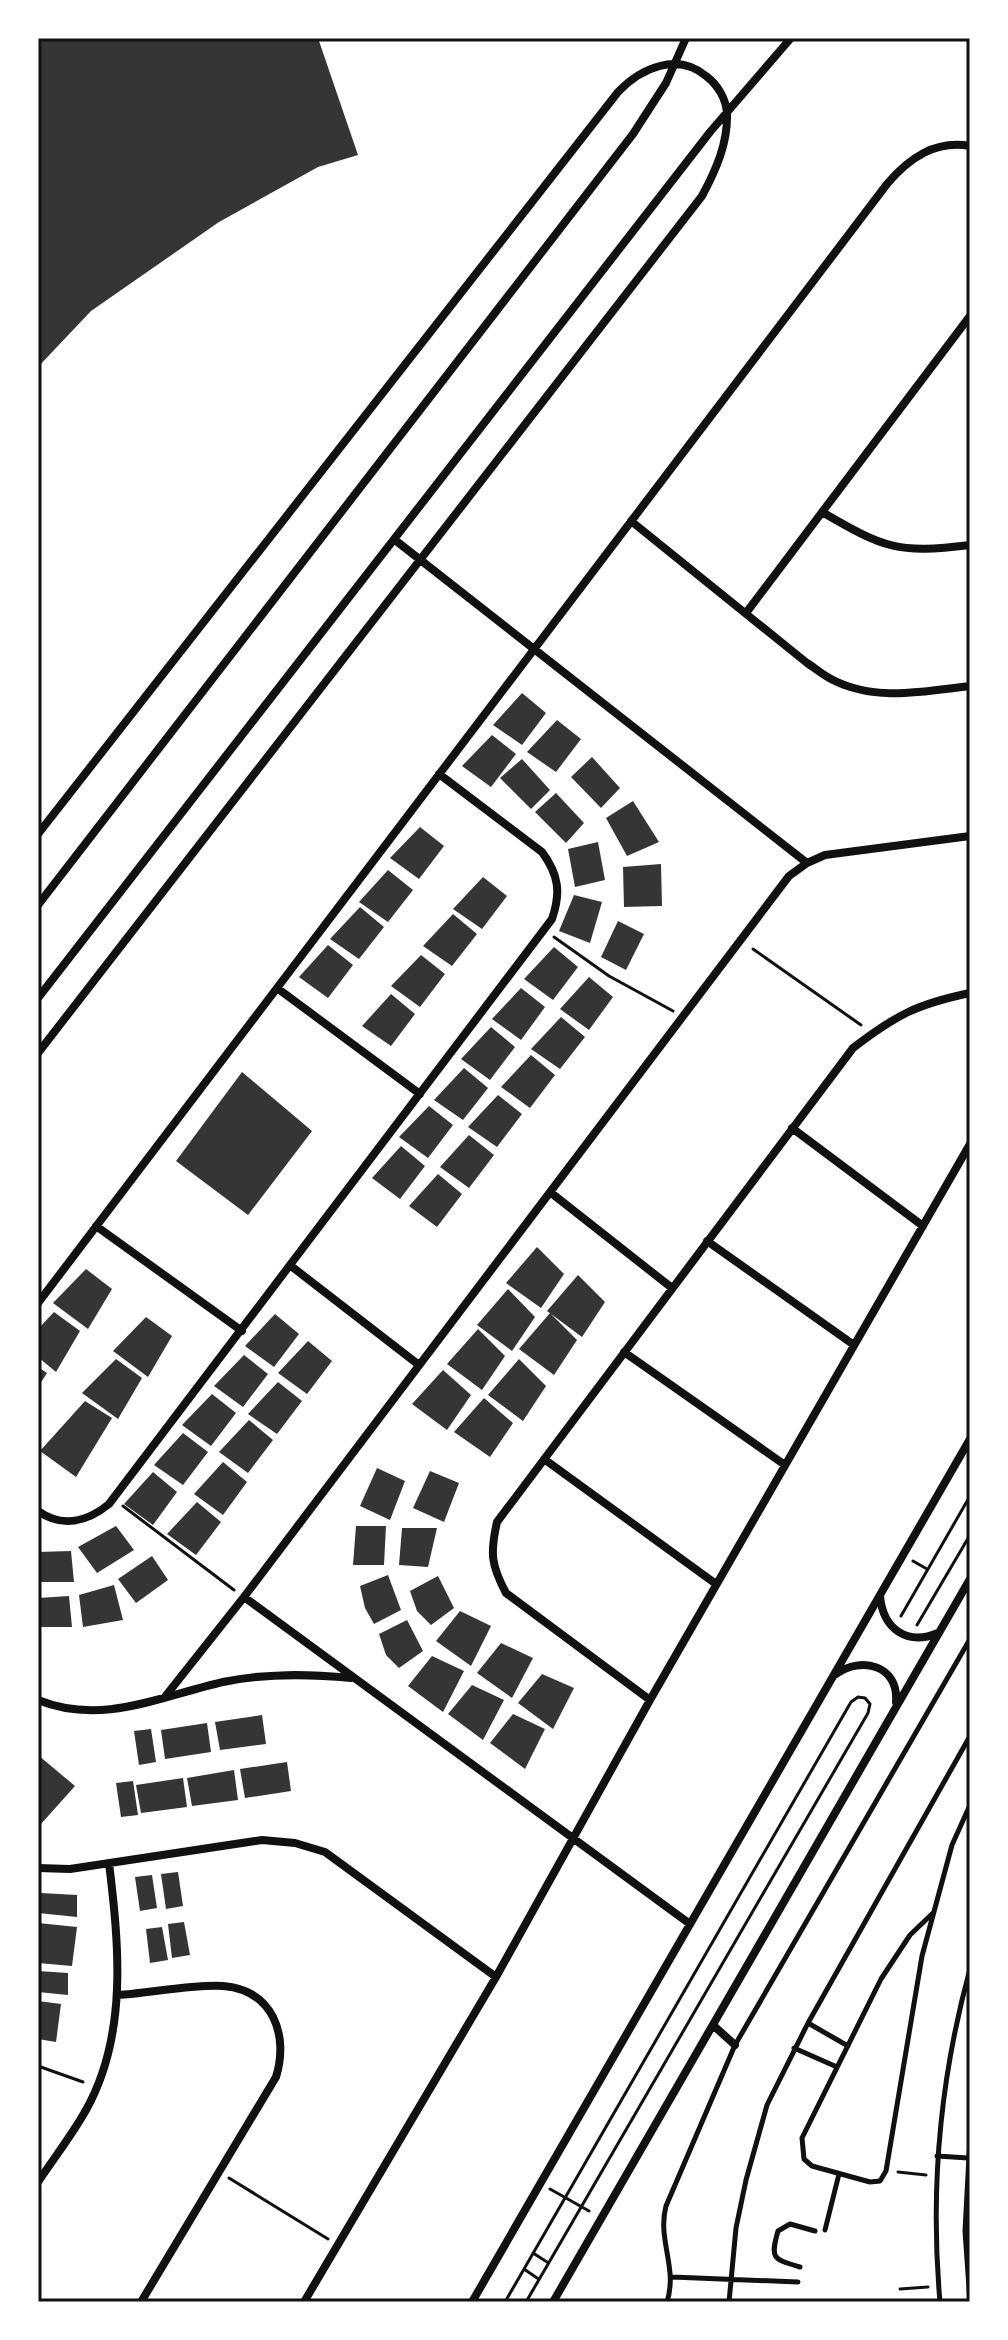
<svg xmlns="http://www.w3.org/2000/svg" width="1008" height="2340" font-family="Roboto,sans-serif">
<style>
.building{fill:#353535}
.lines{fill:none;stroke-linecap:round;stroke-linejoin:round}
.path{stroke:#111;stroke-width:3}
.service{stroke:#111;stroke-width:5}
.minor{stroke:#111;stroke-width:8}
.neatline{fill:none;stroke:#111;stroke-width:3}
</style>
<rect width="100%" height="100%" fill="#fff"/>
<path class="building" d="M38,38H318L358,155L318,167L219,222L91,311L38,367Z
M522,693L546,713L522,745L493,725Z
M557,720L581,739L556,772L527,752Z
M492,735L516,754L491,787L462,766Z
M592,757L620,788L601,808L571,777Z
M522,759L550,790L531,809L500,778Z
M556,793L584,823L566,843L535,812Z
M633,801L659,842L627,856L606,818Z
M420,827L444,846L419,879L390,858Z
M598,842L605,880L575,887L568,849Z
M661,864L662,906L624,907L623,867Z
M388,870L413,890L388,922L359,902Z
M483,877L507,896L482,929L453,909Z
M574,895L602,902L590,943L559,931Z
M360,907L384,927L359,959L330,939Z
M453,914L477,934L452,966L423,946Z
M618,921L644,934L626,970L601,957Z
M328,945L353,965L328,998L299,977Z
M554,947L578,967L553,1000L524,979Z
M421,955L445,974L420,1007L391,986Z
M589,977L613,997L589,1030L560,1009Z
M521,988L545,1007L521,1040L492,1019Z
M391,994L415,1014L391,1046L362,1026Z
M561,1017L585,1037L560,1069L531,1049Z
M491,1027L515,1047L490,1080L461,1059Z
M531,1055L555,1075L530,1108L501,1087Z
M464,1068L488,1088L463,1120L434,1100Z
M242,1072L312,1131L248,1215L176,1161Z
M498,1095L522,1114L497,1147L468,1127Z
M429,1106L453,1125L428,1158L399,1137Z
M469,1135L494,1155L469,1188L440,1167Z
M401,1146L425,1166L400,1199L372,1178Z
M438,1174L462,1194L437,1227L409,1206Z
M537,1247L564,1274L541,1308L506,1283Z
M86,1269L112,1289L88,1329L53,1303Z
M578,1275L605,1302L582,1337L547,1311Z
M508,1289L535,1317L512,1351L477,1325Z
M54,1312L80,1331L56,1372L38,1357V1329Z
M550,1313L577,1340L554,1375L519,1349Z
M275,1314L299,1334L274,1367L245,1346Z
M146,1317L172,1336L148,1377L113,1351Z
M478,1329L505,1356L482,1390L447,1364Z
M308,1341L332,1361L307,1394L278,1373Z
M244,1355L268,1374L243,1407L214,1386Z
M116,1359L142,1378L118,1419L82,1393Z
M519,1359L546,1386L523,1421L488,1395Z
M38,1367L47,1373L38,1387Z
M443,1370L471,1395L447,1430L412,1404Z
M278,1382L302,1401L277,1434L248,1414Z
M212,1394L236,1413L211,1446L182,1425Z
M484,1398L513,1423L490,1457L454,1432Z
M85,1401L112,1418L76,1477L40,1451Z
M249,1420L273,1440L248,1473L219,1452Z
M183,1433L208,1452L183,1485L154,1465Z
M223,1462L247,1482L223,1515L194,1494Z
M377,1468L405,1481L390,1520L360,1506Z
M430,1471L459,1483L444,1522L413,1508Z
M153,1472L177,1492L153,1525L124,1504Z
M197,1502L221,1522L196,1555L167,1534Z
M116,1526L134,1550L97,1573L78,1547Z
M356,1526H386L384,1565H353Z
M402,1528H437L428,1567L399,1565Z
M71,1551L74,1582H38V1552Z
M152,1556L168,1580L136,1603L118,1579Z
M388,1575L401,1610L374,1624L365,1608L360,1586Z
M438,1576L454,1608L431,1625L417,1611L410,1591Z
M114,1585L123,1620L83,1627L79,1595Z
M69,1596L72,1627H38V1598Z
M460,1611L491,1626L471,1666L436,1641Z
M407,1620L423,1651L399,1668L386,1655L379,1634Z
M501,1643L533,1658L512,1698L477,1673Z
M432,1656L464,1671L443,1712L408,1686Z
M542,1674L574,1688L553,1729L518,1703Z
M472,1685L504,1700L483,1740L448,1714Z
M513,1714L545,1729L525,1769L490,1743Z
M262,1715L266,1744L220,1750L215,1722Z
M207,1723L211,1752L165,1759L161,1730Z
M151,1729L156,1762L139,1765L134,1731Z
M38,1755L75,1786L41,1824L38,1822Z
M287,1762L291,1791L245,1798L240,1769Z
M234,1770L238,1800L192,1806L187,1778Z
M183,1778L187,1807L141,1813L136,1785Z
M133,1781L138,1815L121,1817L116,1783Z
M178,1872L183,1906L166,1909L161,1874Z
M152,1875L157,1908L140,1911L135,1877Z
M41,1893L77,1895V1917L38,1913Z
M184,1922L190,1955L172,1958L168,1924Z
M38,1923L77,1927L72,1966L38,1963Z
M162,1927L168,1960L150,1963L146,1929Z
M38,1971L68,1973V1995L38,1992Z
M38,2001L61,2004L56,2042L38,2039Z"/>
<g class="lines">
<path class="path" d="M554,937L609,976L673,1011
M753,949L861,1025
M123,1506L234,1590
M913,1561L927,1569
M901,1616L970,1496
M917,1625L970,1535
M38,2066L83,2082
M898,2172L926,2175
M229,2178L328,2239
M550,2189L589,2211
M533,2253L547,2262
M524,2269L537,2278
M900,2289L928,2287
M505,2302L851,1702L858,1697L865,1698L870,1704L868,1713L526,2302"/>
<path class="service" d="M933,1913L910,1935L881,1979L802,2138L804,2159L812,2166L870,2182L880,2181L886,2171L922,1956L952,1845L970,1805
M808,2023L848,2046
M794,2048L837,2067
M937,2156L968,2158
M825,2230L839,2174
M800,2267C773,2259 770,2259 778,2231L790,2224L815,2231
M672,2277L798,2282
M667,2302C678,2267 657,2240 666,2206L735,2045L970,1639
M729,2302L736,2228L746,2180L767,2105L808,2023L970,1736
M940,2302C930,2190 940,2078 970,1969
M970,2302L965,2231L970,2138"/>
<path class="minor" d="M822,512C884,548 897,554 970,545
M631,521L807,663C815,668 824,676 833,680C876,702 925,691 970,686
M395,540L807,863
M746,613L970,316
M38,834L618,92C641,68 677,52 706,76C718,85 726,99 727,113C728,143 716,170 702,196L38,1053
M38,905L633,134L666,83L686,38
M277,988L420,1094
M38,998L710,132L791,38
M792,1128L923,1226
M550,1192L672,1288
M96,1226L242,1331
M707,1241L854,1345
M291,1266L419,1365
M38,1303L887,184C909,158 935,140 970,146
M624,1352L785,1465
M544,1459L716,1584
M38,1511C62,1528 87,1522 109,1504L552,919C561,893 559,875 542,852L439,774
M880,1596C883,1629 907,1646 938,1633
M244,1597L690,1924
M836,1674C861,1656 899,1665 896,1702
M164,1698L244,1597L789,876L807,863L825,855L970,836
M38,1700C102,1726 161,1696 223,1682C266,1673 308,1674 351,1678
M650,1700L506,1593C491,1565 490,1553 497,1522L853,1048C896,1015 917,1004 970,993
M38,1868L70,1869L262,1840L295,1843L325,1852L496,1977
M118,1995C148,1993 195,1984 223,1986C273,1990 289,2035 276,2077L141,2302
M714,2026L735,2045
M38,2182C54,2158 72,2135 86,2110C128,2035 119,1945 109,1863
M304,2302L496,1977L650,1700L970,1144
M472,2302L970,1439
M553,2302L970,1579"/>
</g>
<rect width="1008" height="2340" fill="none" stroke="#ffffff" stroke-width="80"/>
<rect x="40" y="40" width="928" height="2260" class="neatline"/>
</svg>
